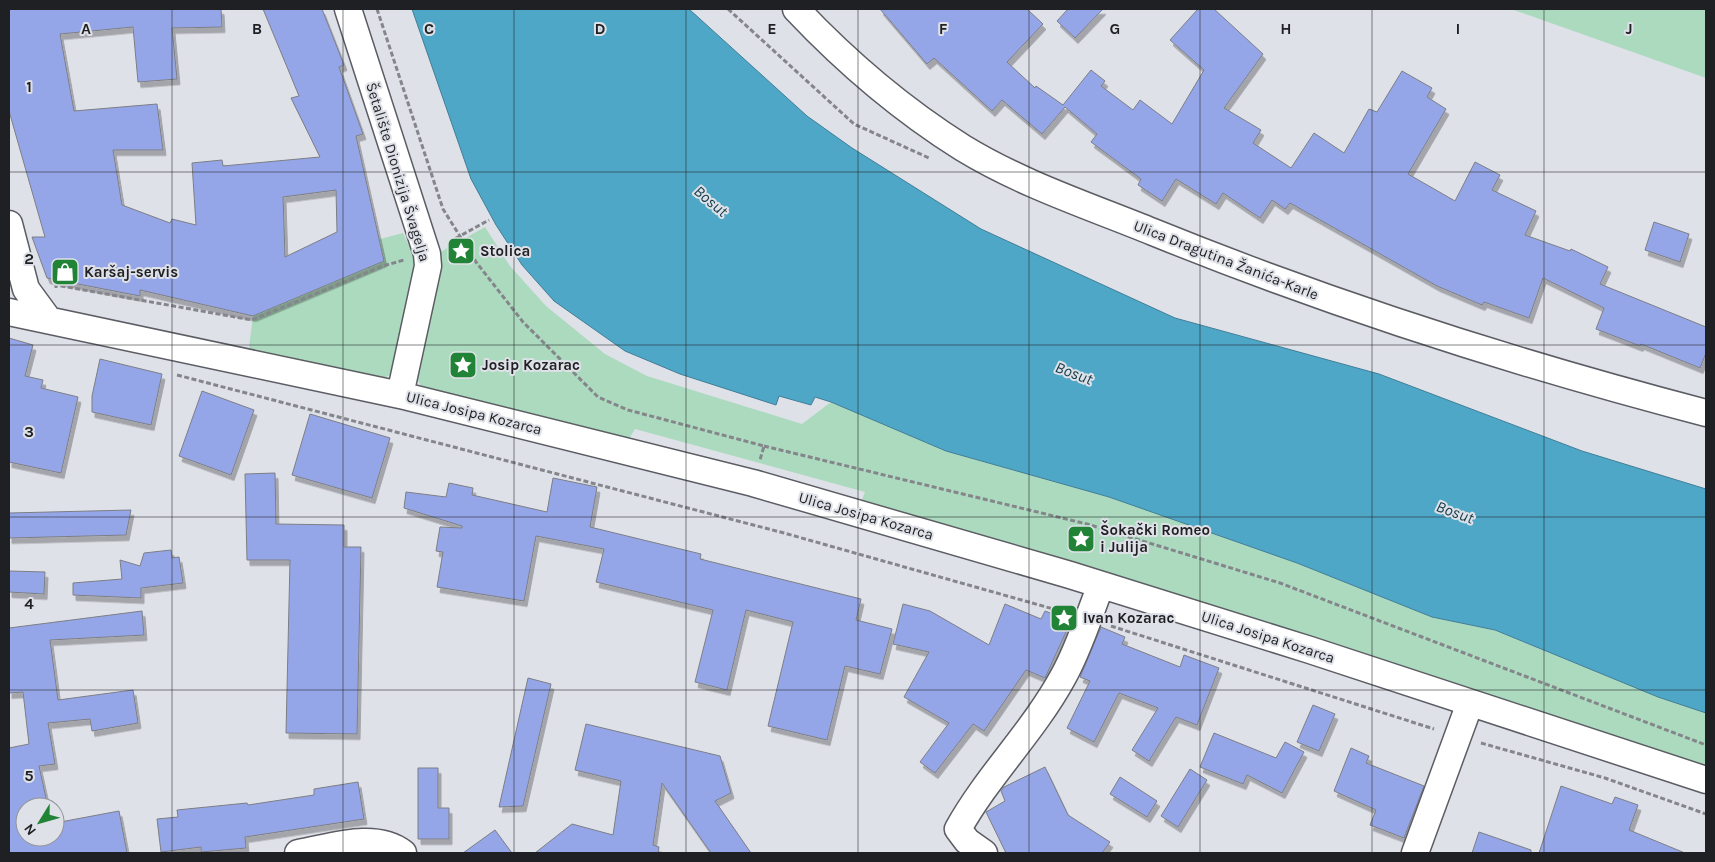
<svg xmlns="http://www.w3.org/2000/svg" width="1715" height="862" font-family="Karla,sans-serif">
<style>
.green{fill:#acdabe}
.water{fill:#4fa7c8;stroke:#417e96}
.building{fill:#95a6e8;stroke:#7c7e85;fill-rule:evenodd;filter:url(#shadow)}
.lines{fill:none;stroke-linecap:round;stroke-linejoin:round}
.minor-casing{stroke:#5c5d64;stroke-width:29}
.path{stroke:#85868b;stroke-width:3;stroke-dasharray:5 2.5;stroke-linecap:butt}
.minor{stroke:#fff;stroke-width:26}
.grid{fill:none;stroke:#1f2023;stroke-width:1;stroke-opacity:0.55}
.labels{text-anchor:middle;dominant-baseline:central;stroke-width:4;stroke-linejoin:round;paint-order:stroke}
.street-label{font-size:15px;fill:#1f2023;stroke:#dfe1e8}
.poi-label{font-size:15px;font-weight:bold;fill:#1f2023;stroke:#dfe1e8;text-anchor:start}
.water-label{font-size:16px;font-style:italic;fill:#113a48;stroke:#dfe1e8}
.grid-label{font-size:16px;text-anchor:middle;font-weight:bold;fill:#1f2023;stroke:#dfe1e8;stroke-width:4;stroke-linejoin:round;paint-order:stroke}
</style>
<defs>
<filter id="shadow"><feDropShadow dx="3" dy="5.5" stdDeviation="0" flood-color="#0004"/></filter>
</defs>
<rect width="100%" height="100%" fill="#dfe1e8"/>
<path class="green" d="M1511,9H1706V78Z
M485,227L510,266L546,306L605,354L647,376L802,424L831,402L946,451L1109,497L1297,563L1432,617L1494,630L1658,697L1706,713V767L860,505L865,492L635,429L627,442L423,389L414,374L435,255Z
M403,233L412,252L416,269L393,373L381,380L251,352L249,347L253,316L384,261L380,239Z"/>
<path class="water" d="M412,9H689L807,116L852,148L981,229L1175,318L1379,374L1582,451L1706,489V713L1658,697L1495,630L1432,617L1297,563L1109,497L946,451L831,402L815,397L811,405L779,396L776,405L680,374L625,351L554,301L522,265L496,225L471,179Z"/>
<path class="building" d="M9,9H221L222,27L172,28L177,79L138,82L133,27L60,34L74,111L157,104L163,150H113L122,205L170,223L172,219L196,225L192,163L222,160L223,166L320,157L291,98L299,96L263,9H322L344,65L339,67L363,134L356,136L384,261L253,316L140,290V296L47,278L32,237H45L9,111ZM336,190L337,232L285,257L283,197Z
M880,9H1027L1043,24L1007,62L1035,88L1036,86L1063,105L1091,70L1105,81L1101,86L1133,110L1140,100L1172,124L1204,70L1170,40L1198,9H1214L1263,54L1224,108L1261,130L1253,143L1291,168L1314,133L1344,153L1369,109L1377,112L1402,71L1432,88L1427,97L1446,109L1408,174L1455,201L1475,162L1500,175L1492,190L1536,211L1525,235L1570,251L1571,249L1608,267L1600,284L1706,327V353L1700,368L1641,344L1640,346L1596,329L1604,308L1543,278L1529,318L1484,302L1482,305L1437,286L1290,203L1285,209L1272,200L1260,218L1223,193L1216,204L1176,179L1162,201L1138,185L1141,179L1091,142L1097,134L1065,107L1042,134L1002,100L992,111L934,58L927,64Z
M1068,9H1103L1075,38L1057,21Z
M1654,222L1689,234L1680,262L1645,250Z
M9,338L33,345L25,376L43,380L41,388L78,397L61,473L9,462Z
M100,359L162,374L151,425L92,412V396Z
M202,391L254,410L231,475L179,456Z
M310,414L390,438L372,498L292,475Z
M275,473L276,524L344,525V547H361L357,734L286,733L290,560H247L245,474Z
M553,478L597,487L590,527L701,554L700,559L861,599L856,620L892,629L880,674L845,666L827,740L768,726L793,622L746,610L727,690L695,682L713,610L596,582L604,549L536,536L524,601L437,587L443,552L436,551L440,527L462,528V526L404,508L406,492L446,497L449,483L473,488L472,495L547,512Z
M131,510L126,535L9,538V513Z
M171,550L172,558L179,557L183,583L141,588V598L73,595V583L122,579L120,560L140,566L144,553Z
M9,571L45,572L44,594L9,592Z
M903,604L930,611L989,645L1005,604L1041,619L1045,611L1071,621L1045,678L1026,670L984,731L973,724L935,773L920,762L949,723L904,697L929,652L893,644Z
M142,611L144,635L50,640L58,700L133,690L138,723L92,731L90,719L48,723L55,764L39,766L48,807H25V837H55V823L119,811L127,853H9V748L29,744L23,692L9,693V628Z
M1101,627L1125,637L1122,644L1180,667L1184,655L1219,668L1197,725L1176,717L1149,761L1132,750L1158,708L1119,693L1094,742L1067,728L1090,681L1080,677Z
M528,678L551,684L523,806L499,807Z
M1313,705L1335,714L1319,751L1297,742Z
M586,724L720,756L731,793L715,801L751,853H711L662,783L653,845L659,847L658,853H535L572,824L613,835L621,781L575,770Z
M1214,733L1276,758L1285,742L1304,752L1282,793L1247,775L1243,784L1200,767Z
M1351,748L1369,756L1366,763L1424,786L1404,838L1370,825L1376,810L1334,791Z
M1045,767L1068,815L1110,842L1102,853H1006L986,812L1005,801L1001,791L1004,787Z
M418,768H438V808H449V839H418Z
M1190,769L1207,780L1178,827L1161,816Z
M1120,777L1157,801L1147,817L1110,794Z
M358,782L364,819L245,837L246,848L201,852V847L161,852L157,819L178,817L177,810L247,803L248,805L314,795V789Z
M1561,786L1612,804L1615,797L1638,805L1629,830L1685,853H1539Z
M495,830L512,853H463Z
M1479,832L1531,850V853H1472Z"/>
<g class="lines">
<defs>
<path id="minor" d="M348,9L427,254L428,266L400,395
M796,9C846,62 901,109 963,148C1022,184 1089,206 1153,232C1333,305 1518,364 1706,413
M9,224L26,289L48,319
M9,312L400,395L753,483L1070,575L1310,650L1706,780
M298,853C329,848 375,831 403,853
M984,853L967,841L958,829C988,775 1033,732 1063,677C1079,649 1089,615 1101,585
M1415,853L1470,703"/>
</defs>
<use href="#minor" class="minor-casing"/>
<path class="path" d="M377,9L443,209L476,262L523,322L598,397L628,410L764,446L760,460
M728,9L854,124L929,158
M449,242L489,220
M56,288V285L252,320L383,266L404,260
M177,375L784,533L1064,612
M764,446L1087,524L1280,583L1706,745
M1080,544L1076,543L1080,532L1083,534
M1077,551L1080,544L1084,545L1087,535L1083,534L1087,524
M1111,626L1434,729
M1481,743L1605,778L1706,814"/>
<use href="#minor" class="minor"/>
</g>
<path class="grid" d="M172,9V853M343,9V853M514,9V853M686,9V853M858,9V853M1029,9V853M1200,9V853M1372,9V853M1544,9V853M9,172H1706M9,345H1706M9,517H1706M9,690H1706"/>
<defs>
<symbol id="sight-square" viewBox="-11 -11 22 22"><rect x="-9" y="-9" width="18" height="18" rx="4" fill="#208336" stroke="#dfe1e8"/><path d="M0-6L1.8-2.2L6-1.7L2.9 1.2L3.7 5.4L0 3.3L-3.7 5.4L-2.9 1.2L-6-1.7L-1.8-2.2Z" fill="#fff"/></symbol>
<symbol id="shop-square" viewBox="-11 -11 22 22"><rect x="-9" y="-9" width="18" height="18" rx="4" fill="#208336" stroke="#dfe1e8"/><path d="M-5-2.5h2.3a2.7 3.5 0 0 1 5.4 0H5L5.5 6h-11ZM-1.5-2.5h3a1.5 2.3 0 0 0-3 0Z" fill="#fff"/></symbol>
</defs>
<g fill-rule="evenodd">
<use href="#sight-square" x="445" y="235" width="32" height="32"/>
<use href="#shop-square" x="49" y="256" width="32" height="32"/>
<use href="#sight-square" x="447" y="349" width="32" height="32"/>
<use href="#sight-square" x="1065" y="523" width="32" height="32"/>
<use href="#sight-square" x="1048" y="602" width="32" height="32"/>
</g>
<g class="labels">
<g class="street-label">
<text transform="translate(398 172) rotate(73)">Šetalište Dionizija Švagelja</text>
<text transform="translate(1226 260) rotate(21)">Ulica Dragutina Žanića-Karle</text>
<text transform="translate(474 413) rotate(14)">Ulica Josipa Kozarca</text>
<text transform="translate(866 516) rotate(16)">Ulica Josipa Kozarca</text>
<text transform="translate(1268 637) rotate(18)">Ulica Josipa Kozarca</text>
</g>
<g class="poi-label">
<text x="480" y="251">Stolica</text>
<text x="84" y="272">Karšaj-servis</text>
<text x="482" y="365">Josip Kozarac</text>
<text x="1100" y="530">Šokački Romeo<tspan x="1100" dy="17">i Julija</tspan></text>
<text x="1083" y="618">Ivan Kozarac</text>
</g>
<g class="water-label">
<text transform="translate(711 201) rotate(40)">Bosut</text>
<text transform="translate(1074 373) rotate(21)">Bosut</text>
<text transform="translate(1455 512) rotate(20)">Bosut</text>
</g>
</g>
<g class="grid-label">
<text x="86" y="34">A</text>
<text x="257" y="34">B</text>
<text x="429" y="34">C</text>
<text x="600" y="34">D</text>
<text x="772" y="34">E</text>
<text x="943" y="34">F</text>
<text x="1115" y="34">G</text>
<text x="1286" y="34">H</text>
<text x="1458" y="34">I</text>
<text x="1629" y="34">J</text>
<text x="29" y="92">1</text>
<text x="29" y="264">2</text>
<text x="29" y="437">3</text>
<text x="29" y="609">4</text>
<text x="29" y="781">5</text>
</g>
<rect width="1715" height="862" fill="none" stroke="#1f2023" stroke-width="20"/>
<g transform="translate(40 822) rotate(233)"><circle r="24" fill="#dfe1e8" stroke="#929499"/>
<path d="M0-4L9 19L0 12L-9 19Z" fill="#208336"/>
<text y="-8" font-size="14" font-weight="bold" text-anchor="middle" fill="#1f2023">N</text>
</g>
</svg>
